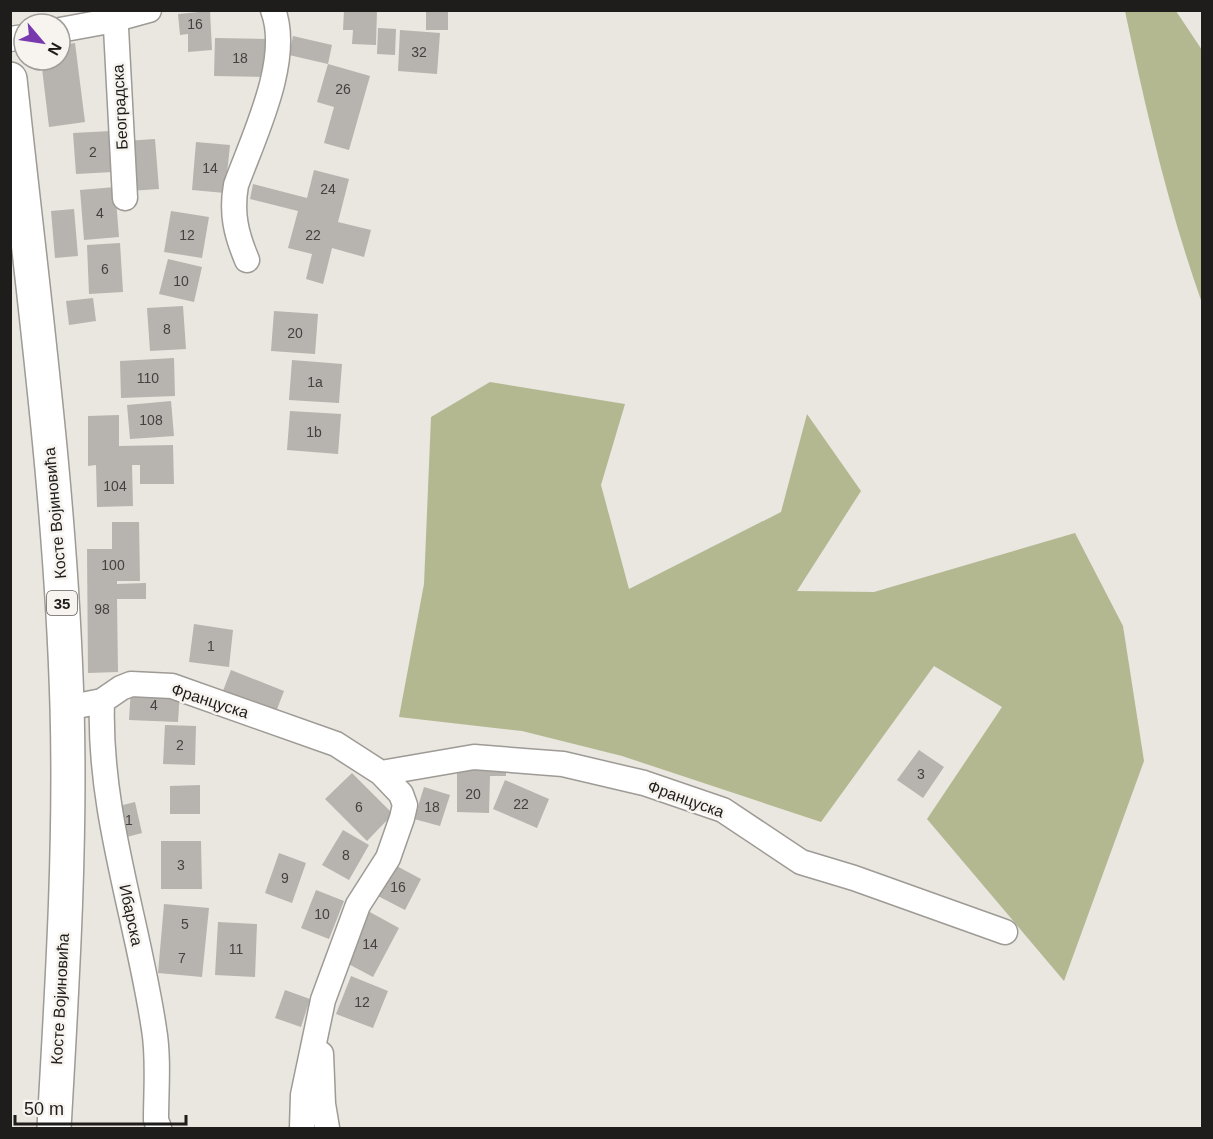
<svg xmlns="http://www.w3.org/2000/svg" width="1213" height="1139" font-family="Helvetica,sans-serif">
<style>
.forest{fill:#b3b890}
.building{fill:#b7b3ae}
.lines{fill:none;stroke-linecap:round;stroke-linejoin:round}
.minor-casing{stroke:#9e9a95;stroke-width:27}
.primary-casing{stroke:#9e9a95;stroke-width:36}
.minor{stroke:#fff;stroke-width:24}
.primary{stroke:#fff;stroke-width:33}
.labels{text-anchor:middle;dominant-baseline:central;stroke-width:5;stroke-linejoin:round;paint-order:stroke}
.number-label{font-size:14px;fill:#444240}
.shield{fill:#f7f3ee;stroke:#5f5d5a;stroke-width:1.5}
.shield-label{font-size:15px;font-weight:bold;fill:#1e1d1b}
.street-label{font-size:16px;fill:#1e1d1b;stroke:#f7f3ee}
</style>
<rect width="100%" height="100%" fill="#eae6e0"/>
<path class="forest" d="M1125,11H1176L1202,50V303C1168,207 1146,110 1125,11Z
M490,382L625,404L601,485L629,589L781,512L807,414L861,491L797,591L874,592L1075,533L1123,626L1144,761L1064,981L927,819L1002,707L934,666L821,822L622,756L522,731L399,717L424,584L431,417Z"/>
<path class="building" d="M344,10H377L376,45L352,44L353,30H343Z
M426,10H448V30H426Z
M210,11L212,50L188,52V34L180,35L178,14Z
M378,28L396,29L395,55L377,54Z
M400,30L440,33L437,74L398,71Z
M293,36L332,45L328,64L370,76L349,150L324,143L334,107L317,102L328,64L289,55Z
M215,38L266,39L265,77L214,76Z
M75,43L85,122L49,127L41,60H60V45Z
M111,131L113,172L76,174L73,133Z
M155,139L159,189L129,191L125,141Z
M196,142L230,145L225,193L192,190Z
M314,170L349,179L338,222L371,230L364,257L332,248L323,284L306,279L312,254L288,248L298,211L250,199L253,184L307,198Z
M115,187L119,237L84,240L80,190Z
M74,209L78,256L55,258L51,211Z
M171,211L209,217L202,258L164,252Z
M120,243L123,292L89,294L87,245Z
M168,259L202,267L194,302L159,294Z
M93,298L96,321L69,325L66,301Z
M183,306L186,349L150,351L147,308Z
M274,311L318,314L315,354L271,351Z
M174,358L175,396L121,398L120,361Z
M292,360L342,364L339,403L289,400Z
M171,401L174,436L130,439L127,405Z
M290,411L341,414L338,454L287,450Z
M119,415V446L173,445L174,484H140V465H132L133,506L97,507L96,465L88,466V416Z
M112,522H139L140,581H117V584L146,583V599H117L118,672L88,673L87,549H112Z
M194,624L233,630L229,667L189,662Z
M231,670L284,691L274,717L221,696Z
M131,688L180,691L178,722L129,720Z
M165,725L196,726L195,765L163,764Z
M919,750L944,767L923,798L897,780Z
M457,765H506V776H490L489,813L457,812Z
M352,773L393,814L367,841L325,799Z
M505,780L549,799L537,828L493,809Z
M200,785V814H170V786Z
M424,787L450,795L440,826L414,819Z
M135,802L142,833L123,838L115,807Z
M343,830L369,845L349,880L322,865Z
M161,841H201L202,889H161Z
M279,853L306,863L292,903L265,893Z
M391,863L421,879L405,910L374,894Z
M316,890L344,901L329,939L301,928Z
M164,904L209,908L202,977L158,973Z
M368,911L399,928L373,977L341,960Z
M218,922L257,924L255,977L215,975Z
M351,976L388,991L373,1028L336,1014Z
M285,990L310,999L301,1027L275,1018Z"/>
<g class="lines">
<defs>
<path id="minor" d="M109,21L149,10
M60,30L109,21L114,23L116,28L125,198
M10,39L24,37
M247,260C236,234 231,213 236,185C253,138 292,60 273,10
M102,701C98,812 138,920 154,1029C159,1058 156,1090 156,1120L159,1128
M67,708L102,701L121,688L131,684L172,686L336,744L381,773L401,794L405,805L402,818L388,858L358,905L323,1000L303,1095L302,1128
M381,773L474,757L563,764L644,783L723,810L801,862L854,878L1005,932
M321,1054L323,1104L327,1128"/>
<path id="primary" d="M10,79C32,288 61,496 67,706C71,846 62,988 54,1128"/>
</defs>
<use href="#minor" class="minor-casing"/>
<use href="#primary" class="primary-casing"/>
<use href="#minor" class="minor"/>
<use href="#primary" class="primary"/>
</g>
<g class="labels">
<g class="number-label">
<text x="195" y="24">16</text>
<text x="419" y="52">32</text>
<text x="240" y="58">18</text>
<text x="343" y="89">26</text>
<text x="93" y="152">2</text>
<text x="210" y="168">14</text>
<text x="328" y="189">24</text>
<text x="100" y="213">4</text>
<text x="187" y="235">12</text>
<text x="313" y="235">22</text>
<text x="105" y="269">6</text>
<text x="181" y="281">10</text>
<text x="167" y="329">8</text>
<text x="295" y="333">20</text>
<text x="148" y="378">110</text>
<text x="315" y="382">1a</text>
<text x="151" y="420">108</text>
<text x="314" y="432">1b</text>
<text x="115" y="486">104</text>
<text x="113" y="565">100</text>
<text x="102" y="609">98</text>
<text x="211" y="646">1</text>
<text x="154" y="705">4</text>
<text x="180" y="745">2</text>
<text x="921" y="774">3</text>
<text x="473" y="794">20</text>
<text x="521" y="804">22</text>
<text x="359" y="807">6</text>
<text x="432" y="807">18</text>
<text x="129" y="820">1</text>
<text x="346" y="855">8</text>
<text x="181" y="865">3</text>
<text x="285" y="878">9</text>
<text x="398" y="887">16</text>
<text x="322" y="914">10</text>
<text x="185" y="924">5</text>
<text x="370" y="944">14</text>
<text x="236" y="949">11</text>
<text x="182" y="958">7</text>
<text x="362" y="1002">12</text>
</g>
<rect class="shield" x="47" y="591" width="30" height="24" rx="4.5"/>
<g class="shield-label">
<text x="62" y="603">35</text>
</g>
<g class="street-label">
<text transform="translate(120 107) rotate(-93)">Београдска</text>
<text transform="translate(55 513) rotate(-95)">Косте Војиновића</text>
<text transform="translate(210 701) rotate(18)">Француска</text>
<text transform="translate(686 799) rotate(20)">Француска</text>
<text transform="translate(131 915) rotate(78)">Ибарска</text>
<text transform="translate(60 999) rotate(-87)">Косте Војиновића</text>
</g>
</g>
<rect width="1213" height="1139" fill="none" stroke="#1e1d1b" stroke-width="24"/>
<g transform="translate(42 42) rotate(119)"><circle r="28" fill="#f7f3ee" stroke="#a09d9a" stroke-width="1.5"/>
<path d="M0-4.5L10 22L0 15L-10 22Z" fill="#7839ae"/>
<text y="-9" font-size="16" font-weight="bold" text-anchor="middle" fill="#1e1d1b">N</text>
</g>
<path d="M15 1115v9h171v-9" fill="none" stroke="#1e1d1b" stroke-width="3"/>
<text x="24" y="1115" font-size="18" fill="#1e1d1b" stroke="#f7f3ee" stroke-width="4.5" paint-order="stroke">50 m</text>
</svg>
